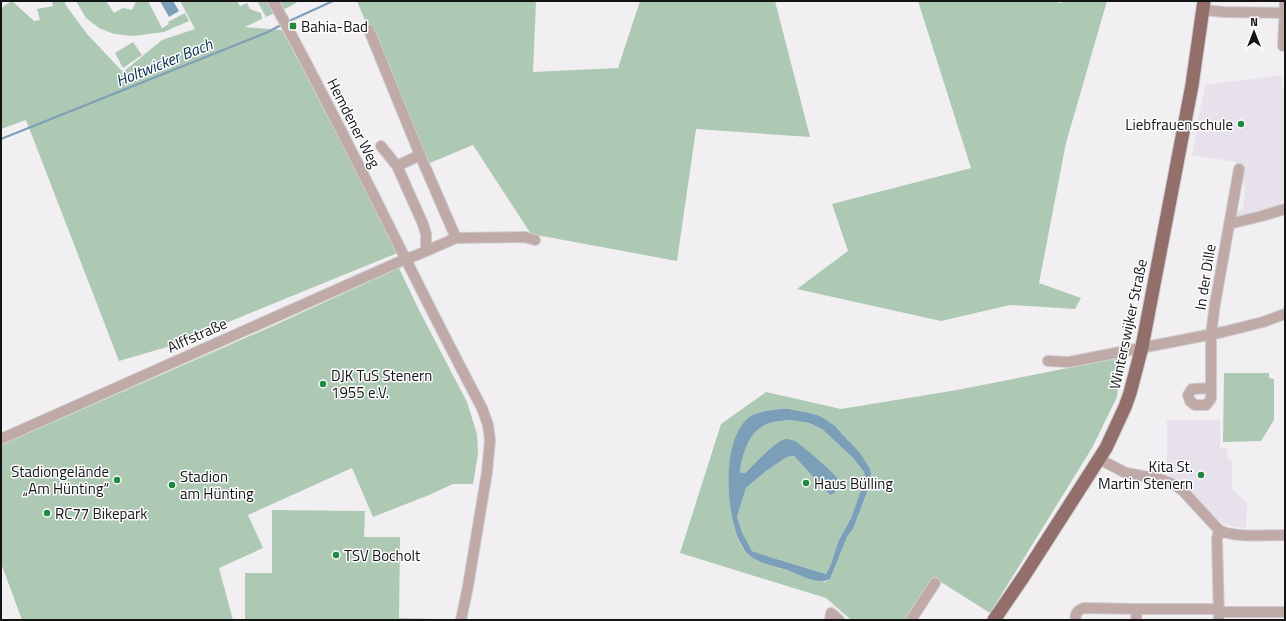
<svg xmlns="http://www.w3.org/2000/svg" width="1286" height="621" font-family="'Titillium Web',sans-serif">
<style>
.built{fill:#e6e1ea}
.green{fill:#adc9b4;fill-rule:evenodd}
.water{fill:#7b9fb9;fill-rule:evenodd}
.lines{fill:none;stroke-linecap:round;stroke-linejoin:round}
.stream{stroke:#7b9fb9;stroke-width:2}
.minor-casing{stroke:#cecccf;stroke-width:12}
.major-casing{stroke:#cecccf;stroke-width:15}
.minor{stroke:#bfaaa8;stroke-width:10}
.major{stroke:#936f6c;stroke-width:13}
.poi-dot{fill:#208940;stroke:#fefdff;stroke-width:1.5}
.labels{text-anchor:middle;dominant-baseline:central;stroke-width:3;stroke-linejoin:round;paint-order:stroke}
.poi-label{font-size:15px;fill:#141415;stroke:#fefdff;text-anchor:start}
.street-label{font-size:15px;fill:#141415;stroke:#fefdff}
.water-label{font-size:16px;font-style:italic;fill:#00304b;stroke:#fefdff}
</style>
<rect width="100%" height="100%" fill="#f1eff2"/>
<path class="built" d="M1281,75L1282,84L1285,94V198L1283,199L1277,208L1238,218L1234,216V212L1243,209L1245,187L1242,183L1244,167L1237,165V162L1192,155L1205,85Z
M1167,420H1220V448H1227L1228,460H1232V489L1247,503L1246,528L1231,526L1223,523L1216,518L1183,482L1167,474Z"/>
<path class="green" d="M12,1L34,21L40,20L37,9L53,6L52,1H65V4L87,34L123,72L162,40L195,29L180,1H237L240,6L247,3L250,9L261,13L262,19L245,27L282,30L400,252L167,347L119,361L26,120L1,129V8Z
M76,1H106L114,13L123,8L132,10L136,1H148L162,28L169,24L168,22L185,13L189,21L164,32L133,36L114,34L99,28L86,18Z
M257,1H299L291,6L266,17Z
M357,1H536L533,72L618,68L640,1H775L810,137L696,129L677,261L531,234L473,145L425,165Z
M918,1H1056L1061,3L1064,1H1107L1066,143L1039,283L1081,298L1075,309L1010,305L941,321L797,289L848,251L832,204L971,168Z
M133,42L142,55L123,68L115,53Z
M399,268L419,310L467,402L477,434L478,454L473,484H453L429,495L373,517L352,468L248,515L263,548L219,568L233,620H22L1,563V445L275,325Z
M1124,357V361L1118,385L1117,397L1092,448L990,613L933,577L905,620H851L826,598L680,553L721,424L766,392L841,409L957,390ZM789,409L810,413L820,416L842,433L850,442L871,475L866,495L853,529L847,537L830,579L825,582C807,576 753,563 743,549C740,545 739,540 737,535C726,506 723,445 746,421C756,410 775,409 789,409Z
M1224,373H1269V378L1274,379V420L1261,441L1223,442Z
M790,420L809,423L822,429L853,458L864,472L865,479L851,518L838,542L831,564L826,574L773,558L752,551L742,532L737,517L746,488L766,471L787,457L794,456L830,495L838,489L778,443L745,473H741L740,471C743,454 748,433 765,425C772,421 782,421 790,420Z
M272,510L365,511L364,537H400L399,618L437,619V620H245V573H272Z"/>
<path class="water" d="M160,1H173L179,11L169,17Z
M780,409H789L810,413L820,416L835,426L860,453L870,469L871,475L866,495L853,529L847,537L830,579C819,585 802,576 792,572C777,566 756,564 745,551C742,547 740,542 738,538C726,508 722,445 746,420C754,412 769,410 780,409ZM790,420L809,423L822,429L853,458L864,472L865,479L851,518L838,542L831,564L826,574L773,558L752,551L742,532L737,517L746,488L766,471L787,457L794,456L830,495C838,492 840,486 837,478C833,472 802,445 795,441C792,440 789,439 786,439C775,441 754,465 745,473H741L740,471C743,454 748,433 765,425C772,421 782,421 790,420Z"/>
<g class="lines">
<path class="stream" d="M287,22L333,1
M1,139L268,32L281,25"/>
<defs>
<path id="minor" d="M273,1C347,135 410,273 482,408L488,425L490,440L487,472L468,586L461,620
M1203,10L1224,12L1285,13
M369,30L420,155L456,238
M1283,46L1285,1
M381,146L397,166L423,224L426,234V251
M397,166L420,155
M1229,224L1262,216L1285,209
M1048,361L1069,362L1223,332L1263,322L1285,314
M1211,388L1192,389L1188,395L1190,401L1195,405H1206L1210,400L1211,398V334L1215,304L1239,169
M1,439L401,261L417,255L456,238L525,237L535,240
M1099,459L1126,473L1160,479L1175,485L1183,491L1219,530C1234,538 1267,535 1285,535
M1219,530L1217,539L1219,620
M1137,609H1219
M1219,612H1285
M830,620L831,613L839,620
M911,620L935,583
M1076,620C1074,614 1078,610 1084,608L1137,609L1136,620"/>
<path id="major" d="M994,620L1024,576L1106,448L1125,407L1130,393L1142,347L1192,85L1204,1"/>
</defs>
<use href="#minor" class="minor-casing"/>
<use href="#major" class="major-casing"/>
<use href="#minor" class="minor"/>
<use href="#major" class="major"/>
</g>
<g class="poi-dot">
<rect x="289" y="22" width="8" height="8" rx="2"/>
<circle cx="1241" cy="124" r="4"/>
<circle cx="323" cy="384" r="4"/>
<circle cx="1201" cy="475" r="4"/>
<circle cx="117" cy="480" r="4"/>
<circle cx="806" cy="483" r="4"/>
<circle cx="172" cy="485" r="4"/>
<circle cx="47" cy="513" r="4"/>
<circle cx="336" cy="555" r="4"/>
</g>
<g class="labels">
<g class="poi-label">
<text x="301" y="26">Bahia-Bad</text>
<text x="1233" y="124" text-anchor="end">Liebfrauenschule</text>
<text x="331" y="375">DJK TuS Stenern<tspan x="331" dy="17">1955 e.V.</tspan></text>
<text x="1193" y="466" text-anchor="end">Kita St.<tspan x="1193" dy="17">Martin Stenern</tspan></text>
<text x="109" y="471" text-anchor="end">Stadiongelände<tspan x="109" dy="17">„Am Hünting“</tspan></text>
<text x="180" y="476">Stadion<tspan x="180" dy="17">am Hünting</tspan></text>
<text x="814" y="483">Haus Bülling</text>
<text x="55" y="513">RC77 Bikepark</text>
<text x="344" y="555">TSV Bocholt</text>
</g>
<g class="street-label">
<text transform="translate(354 123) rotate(63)">Hemdener Weg</text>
<text transform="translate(1205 277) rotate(-81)">In der Dille</text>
<text transform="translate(1128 324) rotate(-78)">Winterswijker Straße</text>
<text transform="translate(197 335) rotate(-24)">Alffstraße</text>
</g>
<g class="water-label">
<text transform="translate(164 62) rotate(-22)">Holtwicker Bach</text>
</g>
</g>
<rect width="1286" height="621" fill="none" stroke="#141415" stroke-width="4"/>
<g transform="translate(1254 32)" stroke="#fefdff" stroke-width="3" paint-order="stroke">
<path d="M0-3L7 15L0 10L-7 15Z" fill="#141415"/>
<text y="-6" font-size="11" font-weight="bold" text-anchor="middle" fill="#141415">N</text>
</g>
</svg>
